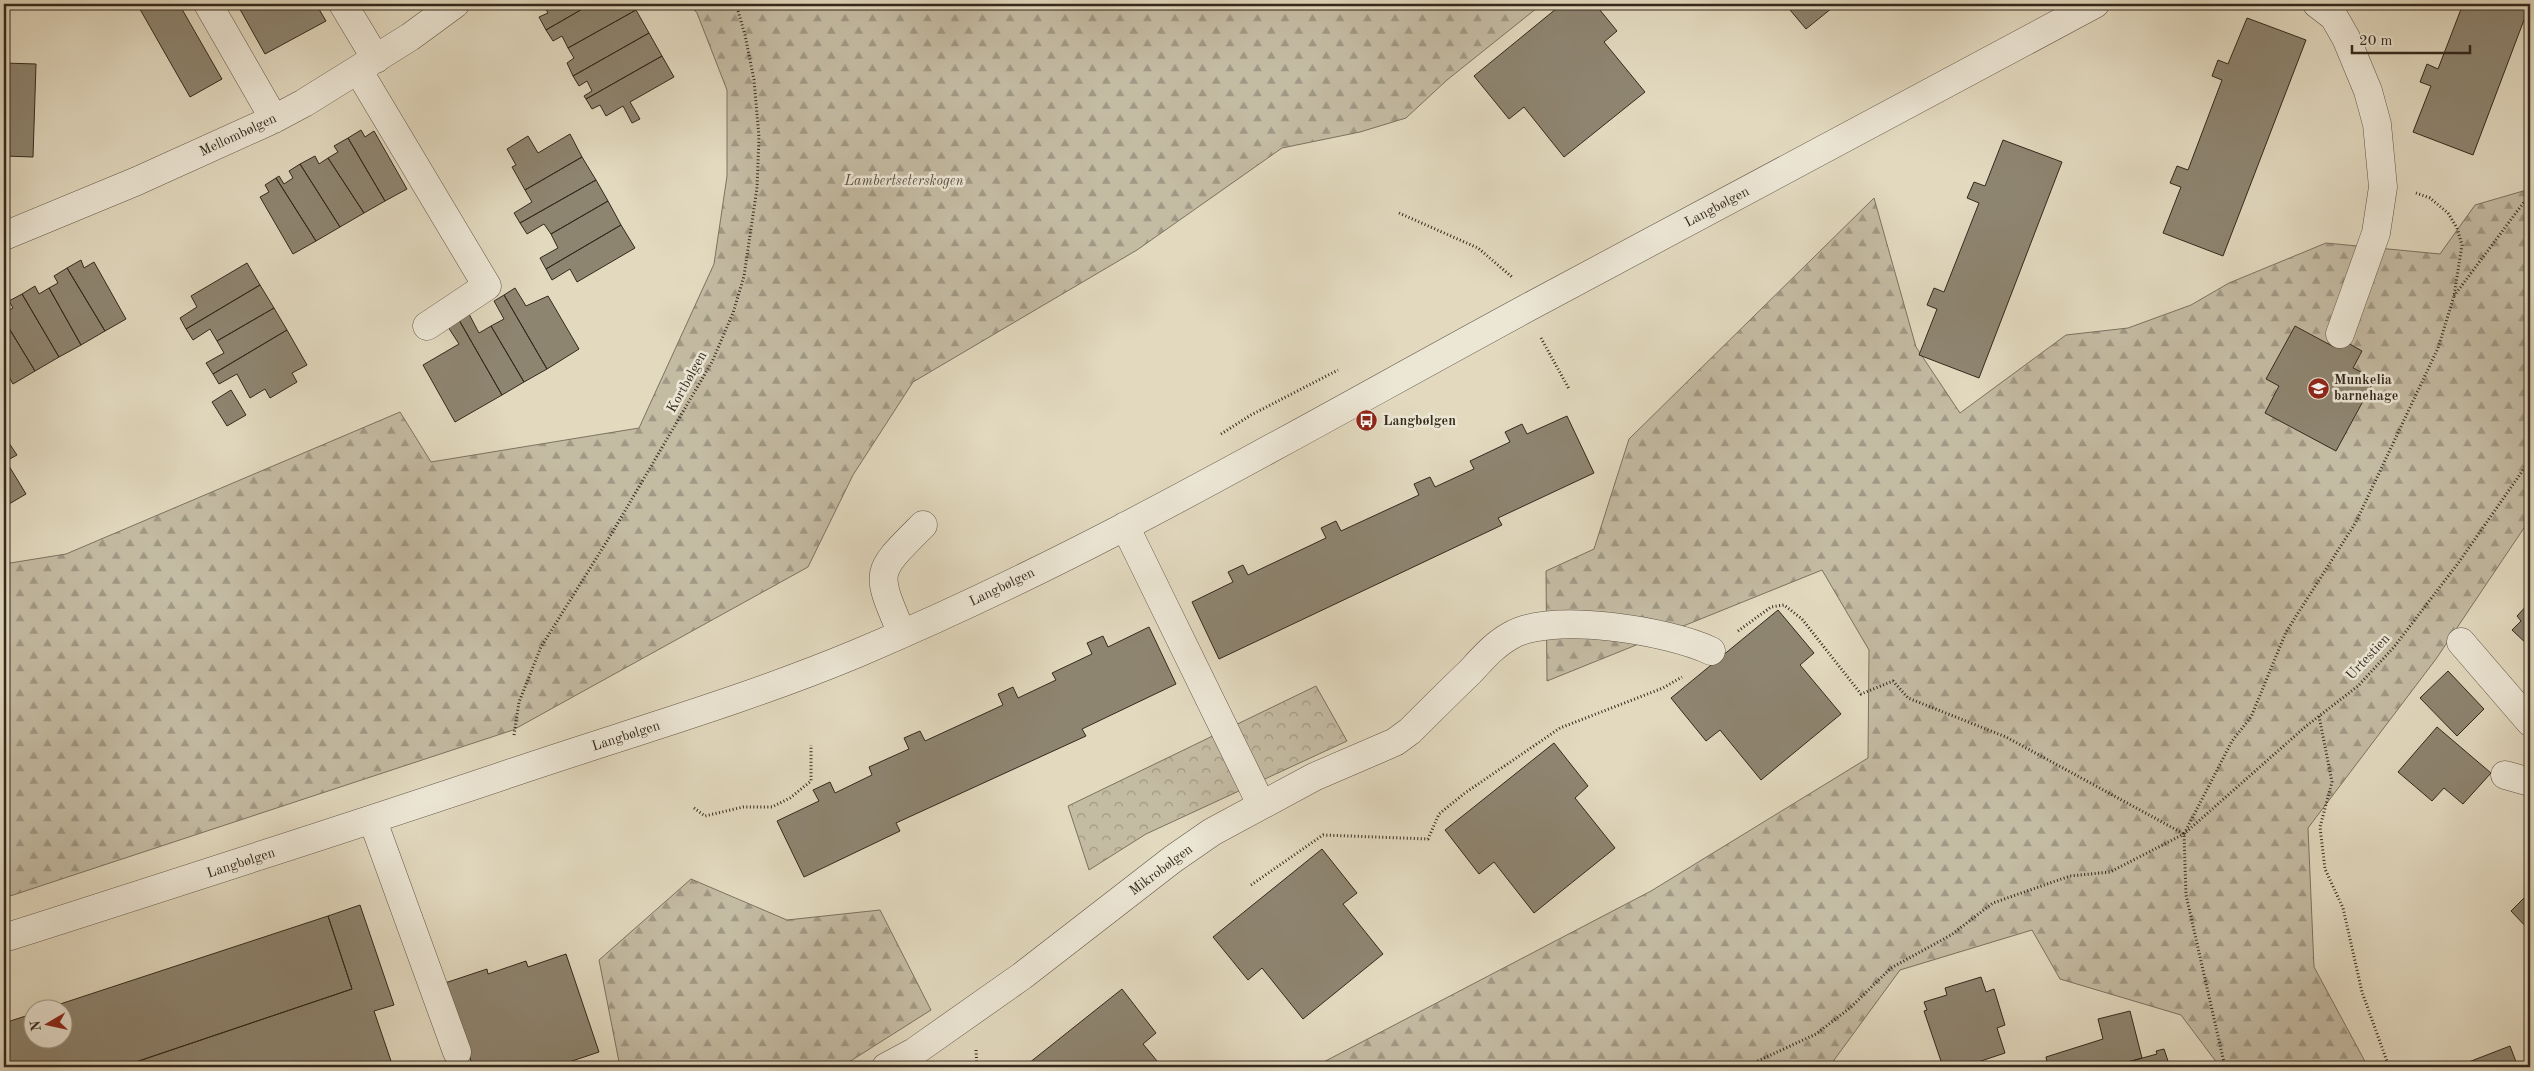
<svg xmlns="http://www.w3.org/2000/svg" width="2534" height="1071" font-family="'Old Standard TT',serif">
<style>
.forest{fill:url(#forest-firs);stroke:#7c7260}
.park{fill:url(#park-crowns);stroke:#7c7260}
.building{fill:#8e8571;stroke:#34291c}
.lines{fill:none;stroke-linecap:round;stroke-linejoin:round}
.minor-casing{stroke:#605545;stroke-width:29}
.path{stroke:#34291c;stroke-width:3;stroke-dasharray:1 2.5;stroke-linecap:butt}
.minor{stroke:#ece6d5;stroke-width:28}
.labels{text-anchor:middle;dominant-baseline:central;stroke-width:5;stroke-linejoin:round;paint-order:stroke}
.street-label{font-size:14px;fill:#34291c;stroke:#ece6d5}
.park-label{font-size:14px;font-style:italic;fill:#584e3e;stroke:#ece6d5}
.poi-label{font-size:14px;font-weight:bold;fill:#34291c;stroke:#ece6d5;text-anchor:start}
</style>
<defs>
<pattern id="forest-firs" width="22" height="20" patternUnits="userSpaceOnUse" patternTransform="scale(1.25)"><rect width="22" height="20" fill="#c4bba3"/><path d="M5 1l3.5 6h-7zM16 11l3.5 6h-7z" fill="#a09884"/></pattern>
<pattern id="park-crowns" width="20" height="18" patternUnits="userSpaceOnUse" patternTransform="scale(1.25)"><rect width="20" height="18" fill="#c4bba3"/><path d="M2 6a3 3 0 1 1 6 0M12 15a3 3 0 1 1 6 0" fill="none" stroke="#a09884"/></pattern>
</defs>
<rect width="100%" height="100%" fill="#e2d9bf"/>
<filter id="stains"><feTurbulence type="fractalNoise" baseFrequency=".004" numOctaves="4"/><feColorMatrix values="0 0 0 0 .2 0 0 0 0 .09 0 0 0 0 .02 0 0 0 .5 -.17"/></filter>
<radialGradient id="worn" r=".72"><stop offset=".6" stop-color="#630" stop-opacity="0"/><stop offset="1" stop-color="#630" stop-opacity=".3"/></radialGradient>
<path class="forest" d="M689,4H1542L1447,80L1406,118L1360,132L1282,148L1137,250L913,382L853,475L808,567L513,730L4,898V564L66,554L400,412L431,462L639,428L714,264L727,176V90L697,13Z
M2530,189V519L2436,659L2308,828L2314,967L2368,1067H2220L2181,1015L2060,979L2032,930L1900,970L1829,1067H1314L1651,891L1868,758L1869,650L1822,570L1547,681L1546,571L1594,549L1629,439L1874,198L1916,347L1960,413L2066,335L2128,328L2191,305L2229,283L2326,243L2440,254L2475,205Z
M691,879L787,920L880,910L931,1010L841,1067H620L599,960Z"/>
<path class="park" d="M1316,686L1347,741L1146,834L1089,870L1068,806Z"/>
<path class="building" d="M137,4H179L222,79L190,97Z
M237,4H316L326,21L265,54Z
M543,4H591L546,30L539,17L548,13Z
M591,4H632L636,10L568,48L562,36L553,41L546,30Z
M1562,4H1595L1617,31L1604,42L1645,92L1564,157L1524,107L1509,119L1474,76Z
M1785,4H1837L1806,29Z
M2463,4H2530L2473,155L2413,132L2431,86L2420,82L2427,64L2438,69Z
M636,10L649,33L573,76L567,63L574,58L568,48Z
M2247,18L2306,40L2223,256L2163,233L2181,187L2170,183L2177,166L2188,170L2222,80L2212,76L2218,60L2228,64Z
M649,33L662,56L586,99L584,96L592,91L587,81L579,86L573,76Z
M662,56L674,77L630,102L640,119L632,123L623,106L606,116L600,105L592,109L586,99Z
M4,63L36,64L33,157L4,156Z
M361,130L365,137L374,131L407,189L385,201L348,138Z
M570,134L582,157L525,190L512,167L516,165L507,149L528,136L538,153Z
M348,138L385,201L364,213L328,158L338,152L334,146Z
M2003,140L2062,162L1979,378L1919,355L1937,309L1927,305L1934,288L1944,292L1979,203L1967,198L1974,182L1985,186Z
M315,156L319,164L328,158L364,213L340,227L300,164Z
M582,157L596,180L520,223L514,213L532,202L525,190Z
M300,164L340,227L316,241L276,178L279,176L284,184L293,178L289,171Z
M276,178L316,241L293,254L260,197L269,192L265,185Z
M596,180L608,201L551,234L544,224L527,234L520,223Z
M608,201L621,225L546,269L540,258L558,248L551,234Z
M621,225L635,248L577,282L570,269L552,280L546,269Z
M81,260L84,268L94,262L126,319L105,331L67,268Z
M247,263L260,285L186,329L180,318L197,307L191,296Z
M67,268L105,331L81,345L49,288L58,283L54,276Z
M260,285L274,308L217,341L210,329L193,340L186,329Z
M35,286L39,294L49,288L81,345L59,357L22,294Z
M515,288L526,306L548,296L579,349L547,369L504,295Z
M22,294L59,357L35,371L4,320V313L13,308L9,301Z
M504,295L547,369L524,382L491,326L504,319L494,301Z
M274,308L287,330L213,374L206,363L224,353L217,341Z
M469,314L479,333L491,326L524,382L502,395L459,320Z
M4,320L35,371L13,384L4,368Z
M459,320L502,395L455,422L423,365L459,344L448,327Z
M2295,326L2334,347L2339,338L2362,351L2353,368L2375,379L2336,451L2265,413L2279,386L2266,379Z
M287,330L307,365L292,373L297,382L270,398L265,389L250,398L237,374L219,384L213,374Z
M231,390L246,415L227,426L212,402Z
M1567,416L1594,473L1498,518L1502,525L1219,659L1192,602L1233,582L1228,572L1243,565L1248,575L1326,538L1321,528L1336,521L1341,531L1419,495L1414,484L1430,477L1435,487L1474,469L1470,461L1510,442L1505,432L1522,424L1527,434Z
M9,443L17,455L6,461L26,494L4,507V447Z
M2530,602V647L2512,630L2521,621L2517,616Z
M1778,610L1814,653L1800,665L1841,714L1761,780L1720,730L1706,741L1671,698Z
M1149,627L1176,684L1082,729L1086,736L896,823L900,831L804,877L777,821L819,801L813,790L830,782L835,793L872,775L869,767L909,749L904,738L920,731L925,741L1003,705L998,694L1013,687L1018,698L1056,680L1052,673L1092,654L1087,643L1103,636L1108,647Z
M2448,671L2484,709L2457,736L2420,698Z
M2437,727L2491,773L2463,804L2444,788L2432,801L2398,772Z
M1554,743L1588,786L1575,798L1615,848L1534,913L1494,862L1479,874L1445,830Z
M1322,849L1357,893L1343,904L1383,954L1303,1019L1262,968L1248,980L1213,937Z
M2530,892V931L2511,911Z
M360,905L394,1005L374,1011L393,1067H121L352,989L328,916Z
M328,916L352,989L121,1067H4V1023L32,1014V1038H62V1008H48Z
M566,954L599,1052L560,1065L561,1067H473L445,983L487,969L488,974L526,961L528,967Z
M1981,977L1986,992L1994,989L2005,1025L1997,1028L2005,1053L1969,1065L1966,1063L1943,1067L1924,1011L1927,1010L1924,1002L1947,995L1945,988Z
M1122,989L1156,1033L1143,1044L1162,1067H1024Z
M2130,1011L2142,1058L2110,1067H2048L2046,1057L2103,1039L2098,1019Z
M2510,1046L2518,1067H2467L2466,1063Z
M2164,1049L2170,1067H2110L2157,1054L2156,1051Z"/>
<g class="lines">
<defs>
<path id="minor" d="M208,4L274,119
M343,4L376,59
M2317,4L2334,17L2346,38L2368,91L2377,124L2383,187L2376,233L2340,334
M358,70L487,286L427,326
M4,236L137,181L274,119L304,103L410,37L455,4
M1125,526L1261,804
M902,634C875,570 874,574 923,525
M2461,642L2530,722
M2505,775L2530,782
M373,821L457,1052
M4,938C176,883 348,828 520,770C633,732 748,699 858,653C1089,556 1305,428 1525,309C1714,206 1905,106 2095,4
M886,1067L914,1052L1022,976L1173,859L1212,832L1314,777L1395,742L1410,731C1430,711 1450,691 1470,672C1482,659 1494,645 1510,636C1551,611 1669,631 1711,651"/>
</defs>
<use href="#minor" class="minor-casing"/>
<path class="path" d="M1399,213L1478,248L1512,277
M2454,296L2530,194
M1541,338L1569,389
M1221,434L1251,415L1338,370
M1738,631L1771,607L1784,605L1802,619L1861,694L1893,681L1908,698L2006,737L2184,834
M2319,716L2332,782L2320,827L2325,869L2343,908L2362,992L2389,1067
M514,735L519,702L541,647L612,533L712,362L733,313L744,276L757,188L759,137L754,80L745,35L736,4
M694,808L705,816L743,807H772L790,798L811,781V745
M1251,885L1323,835L1428,839L1439,814L1465,793L1560,728L1663,688L1682,677
M976,1050L977,1067
M1745,1067L1816,1034L1850,1008L1891,968L1951,935L1993,903L2070,876L2110,872L2184,834L2305,727L2358,686L2394,647L2459,562L2530,460
M2225,1067L2186,895L2184,834L2232,741L2251,717L2286,632L2356,522L2438,348L2454,296L2462,245L2457,228L2448,213L2430,198L2416,193"/>
<use href="#minor" class="minor"/>
</g>
<defs>
<symbol id="school-disc" viewBox="-11 -11 22 22"><circle r="9.5" fill="#8f2418" stroke="#ece6d5"/><path d="M0-5L7-2L0 1L-7-2ZM-4 1L0 2.5L4 1V4Q0 6-4 4Z" fill="#fff"/></symbol>
<symbol id="bus-disc" viewBox="-11 -11 22 22"><circle r="9.5" fill="#8f2418" stroke="#ece6d5"/><path d="M-5-6H5V4H4V6H2V4H-2V6H-4V4H-5ZM-3.5-4V0h7V-4ZM-3.5 1.2v1.5H-2V1.2ZM2 1.2v1.5H3.5V1.2Z" fill="#fff"/></symbol>
</defs>
<g fill-rule="evenodd">
<use href="#school-disc" x="2306" y="376" width="25" height="25"/>
<use href="#bus-disc" x="1354" y="408" width="25" height="25"/>
</g>
<g class="labels">
<g class="street-label">
<text transform="translate(238 135) rotate(-25)">Mellombølgen</text>
<text transform="translate(1717 207) rotate(-28)">Langbølgen</text>
<text transform="translate(687 382) rotate(-61)">Kortbølgen</text>
<text transform="translate(1002 587) rotate(-26)">Langbølgen</text>
<text transform="translate(2368 657) rotate(-47)">Urtestien</text>
<text transform="translate(626 736) rotate(-18)">Langbølgen</text>
<text transform="translate(241 863) rotate(-18)">Langbølgen</text>
<text transform="translate(1161 870) rotate(-37)">Mikrobølgen</text>
</g>
<g class="park-label">
<text x="904" y="181">Lambertseterskogen</text>
</g>
<g class="poi-label">
<text x="2334" y="380">Munkelia<tspan x="2334" dy="16">barnehage</tspan></text>
<text x="1383" y="421">Langbølgen</text>
</g>
</g>
<rect width="2534" height="1071" fill="none" stroke="#e2d9bf" stroke-width="20"/>
<rect x="5" y="5" width="2524" height="1061" fill="none" stroke="#34291c" stroke-width="2.5"/>
<rect x="10" y="10" width="2514" height="1051" fill="none" stroke="#34291c"/>
<g transform="translate(48 1024) rotate(261)"><circle r="24" fill="#ece6d5" stroke="#a29a8b"/>
<path d="M0-4L9 19L0 12L-9 19Z" fill="#8f2418"/>
<text y="-8" font-size="14" font-weight="bold" text-anchor="middle" fill="#34291c">N</text>
</g>
<path d="M2352 45v8h118v-8" fill="none" stroke="#34291c" stroke-width="2.5"/>
<text x="2359" y="45" font-size="15" fill="#34291c" stroke="#ece6d5" stroke-width="4" paint-order="stroke">20 m</text>
<rect width="100%" height="100%" filter="url(#stains)"/>
<rect width="100%" height="100%" fill="url(#worn)"/>
</svg>
